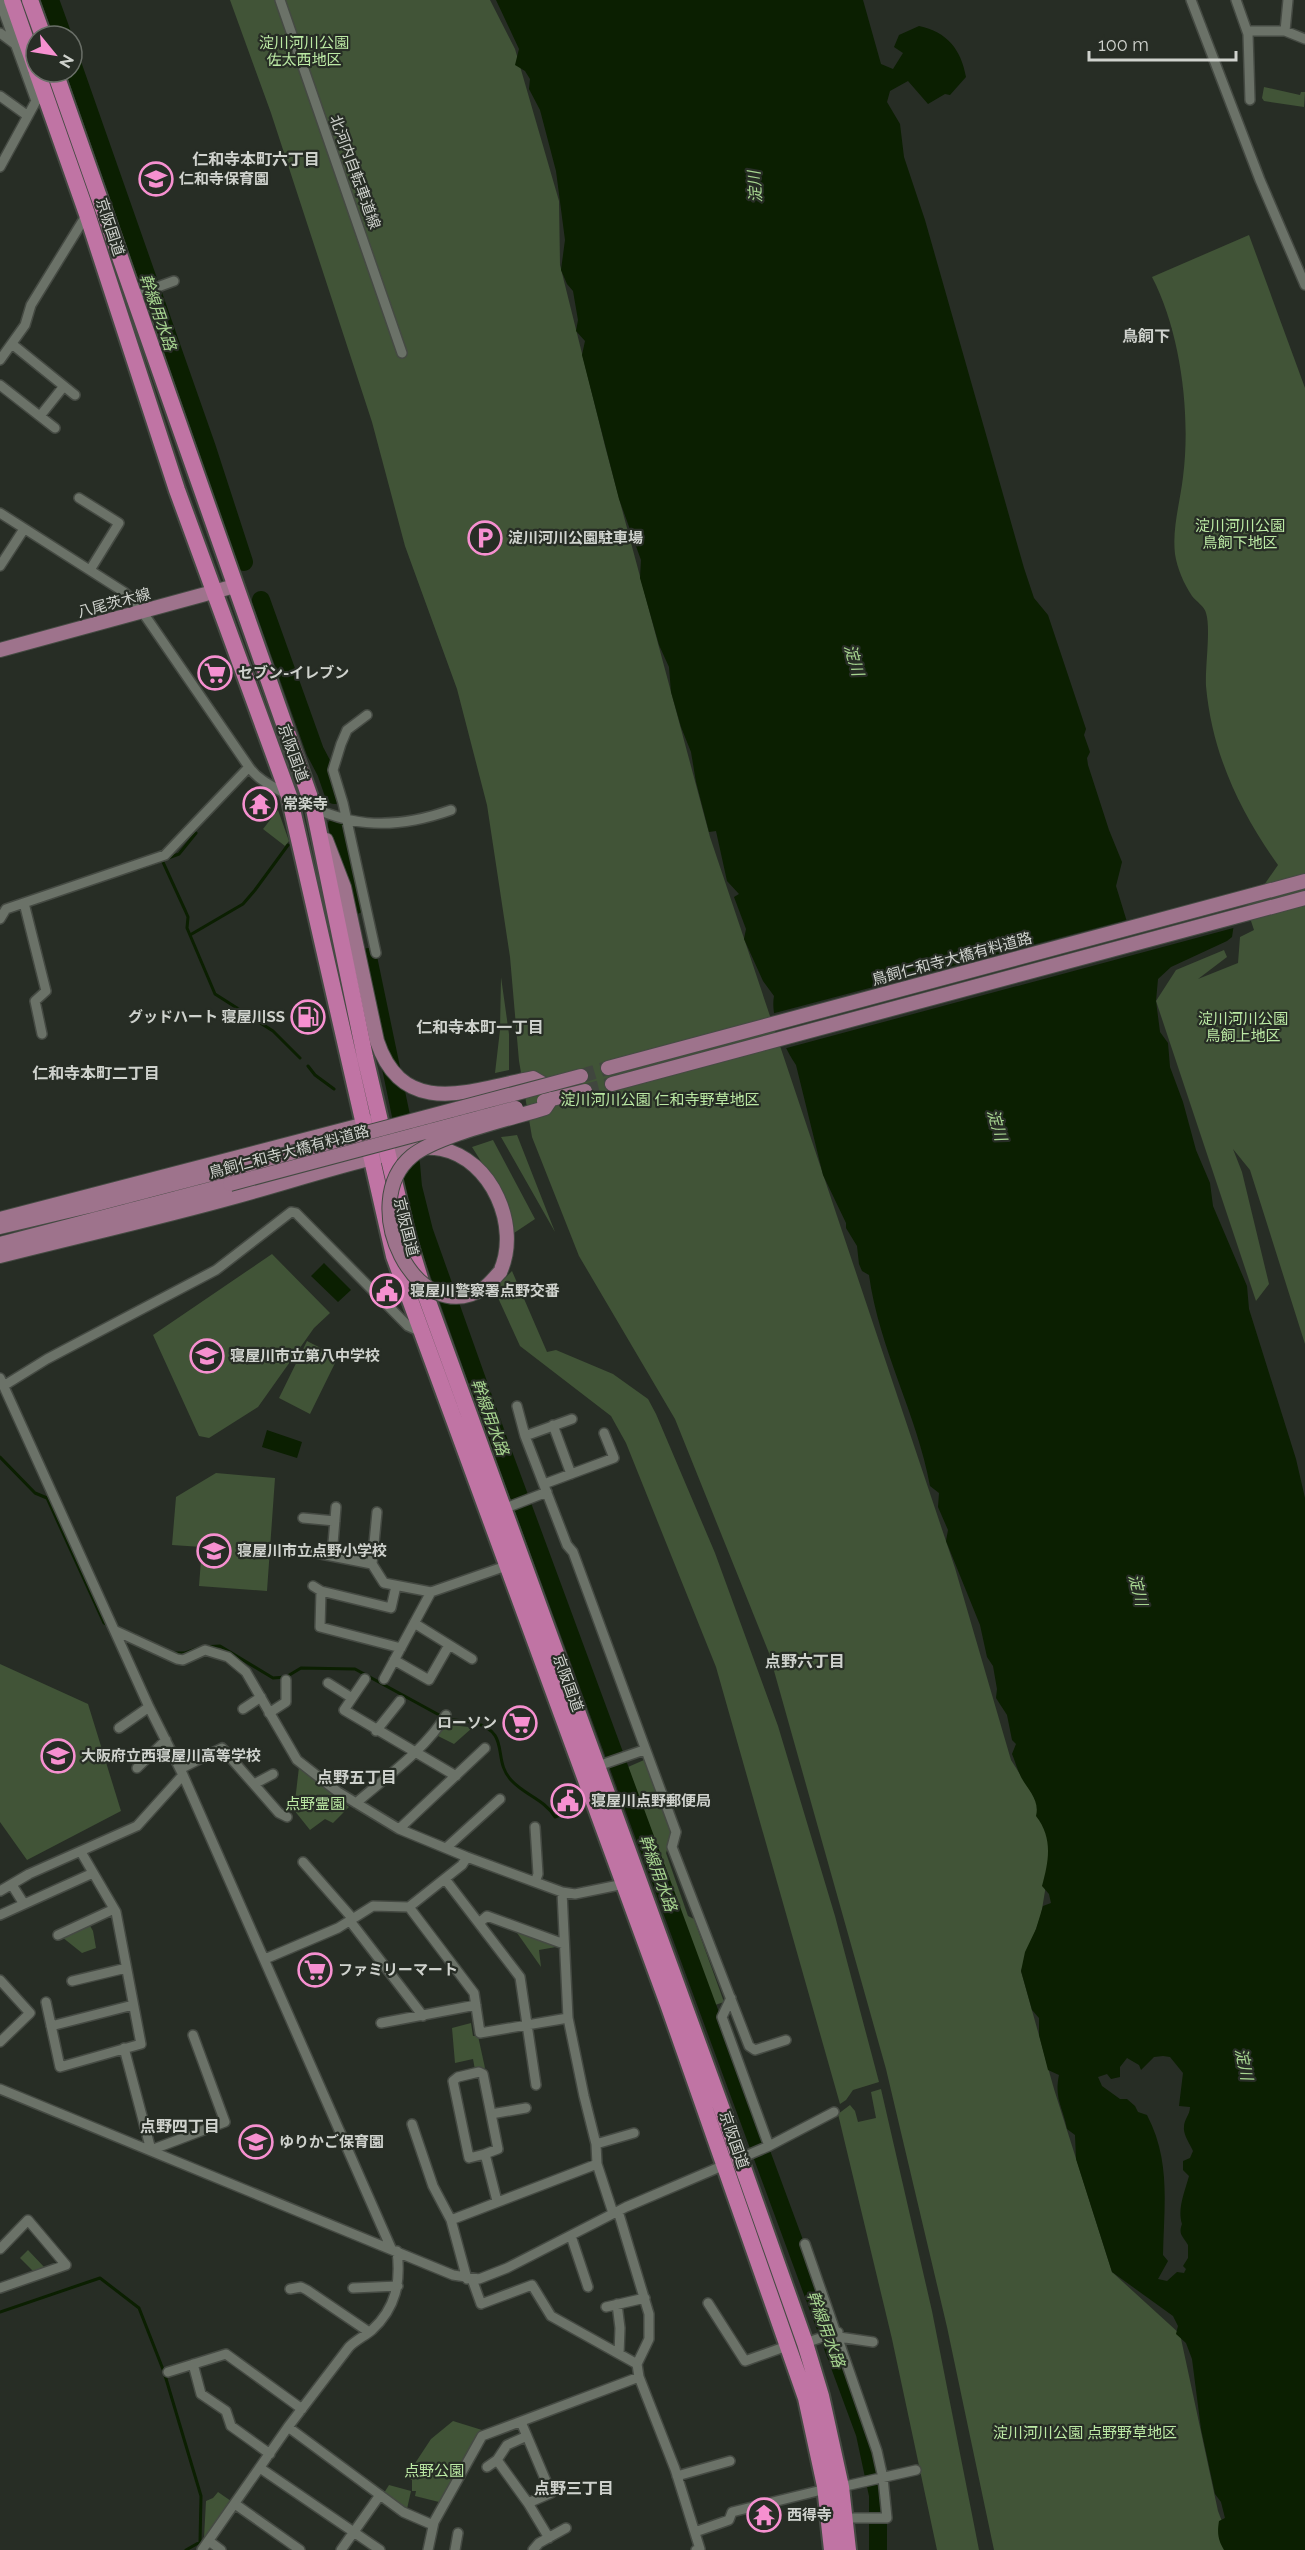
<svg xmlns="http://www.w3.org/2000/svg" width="1305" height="2550" font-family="Raleway,'Noto Sans JP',sans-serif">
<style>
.green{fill:#415437}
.water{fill:#0b1f01;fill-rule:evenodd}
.pier{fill:#272d25}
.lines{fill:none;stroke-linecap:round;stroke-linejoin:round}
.stream{stroke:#0b1f01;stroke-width:3}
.river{stroke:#0b1f01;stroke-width:18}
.primary-tunnel{stroke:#40463e;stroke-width:14;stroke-dasharray:14 7;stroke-linecap:butt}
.street-casing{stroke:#454a43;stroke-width:12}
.primary-casing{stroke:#454a43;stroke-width:16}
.highway-casing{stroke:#454a43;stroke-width:20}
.street{stroke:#6b7268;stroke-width:9}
.primary{stroke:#9e738c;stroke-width:14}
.highway{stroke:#c074a4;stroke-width:16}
.primary-bridge-casing{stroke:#454a43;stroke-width:16;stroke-linecap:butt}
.primary-bridge{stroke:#9e738c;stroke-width:14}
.labels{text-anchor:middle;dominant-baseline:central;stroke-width:4.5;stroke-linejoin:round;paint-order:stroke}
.park-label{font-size:15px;fill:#bbe9a4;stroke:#272d25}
.street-label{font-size:15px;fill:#cfd2cd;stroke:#272d25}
.poi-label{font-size:15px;font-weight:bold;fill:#cfd2cd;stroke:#272d25;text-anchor:start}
.neighbourhood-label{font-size:16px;font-weight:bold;fill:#cfd2cd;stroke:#272d25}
.water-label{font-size:16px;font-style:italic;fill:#a7d590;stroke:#272d25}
</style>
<rect width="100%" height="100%" fill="#272d25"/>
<path class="green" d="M230,0H490L515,49L559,201L560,265L605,446L710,837L955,1568L1011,1760L1035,1798L1052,1849L1041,1915L1021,1971L1054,2089L1112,2272L1180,2334L1218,2511L1233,2550H994L947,2327L886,2069L769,1653L675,1419L579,1256L532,1137L519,1061L510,957L487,805L457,689L405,546L372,422L271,113Z
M1264,87L1300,95L1301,92H1305L1304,107L1264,101L1262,98Z
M1249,235L1305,388V1344L1250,1170L1233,1149L1242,1172L1269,1284L1256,1301L1156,1001L1176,970L1224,950L1227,957L1198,979L1238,963L1240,937L1254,930L1246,906L1255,898L1278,865C1239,810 1212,753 1206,686C1205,666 1211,628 1206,613C1205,607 1196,601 1192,596C1184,584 1177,568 1175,554C1172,528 1180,503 1183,477C1191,415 1181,333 1152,277Z
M278,810L289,841L285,846L263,829Z
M501,977L509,1034V1070L495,1073L500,1030Z
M517,1135L555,1232L501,1137Z
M493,1140L535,1219L514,1233L504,1198L472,1147Z
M272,1254L330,1313L314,1328L258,1407L209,1438L199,1436L153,1335Z
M512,1271L547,1352L556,1350L613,1374L648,1399L656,1414L715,1553L778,1726L835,1916L879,2082L853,2090L846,2100L840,2104L716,1667L626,1443L611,1416L520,1346L494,1289Z
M307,1341L338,1357L310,1414L279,1398Z
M216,1473L275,1478L267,1591L199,1586L202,1547L172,1545L176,1497Z
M0,1664L88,1704L121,1811L27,1860L0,1822Z
M450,1725L469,1727L472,1728L454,1744L436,1735Z
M644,1760L672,1836L666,1853L688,1916L694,1919L724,2002L715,2005L628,1767Z
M299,1767L349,1807L333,1823L325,1819L310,1830L294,1810Z
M89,1924L93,1931L96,1948L82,1953L62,1937Z
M515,1930L556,1947L539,1950L541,1967Z
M471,2023L473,2036H478L485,2068L475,2070L473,2059L455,2063L452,2028Z
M881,2089L932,2311L979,2550H937L892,2339L838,2114L850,2105L855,2111L858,2122L876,2118L871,2092Z
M28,2250L45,2268L35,2273L20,2258Z
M453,2421L482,2430L439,2502L415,2496L416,2491H412V2480L406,2477L431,2439Z
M389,2485L411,2491L407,2509L384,2493Z
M218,2492L231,2501L204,2538L206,2501L213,2498Z"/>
<path class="water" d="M496,0H863L881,64L893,69L903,53L894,47L899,35L919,26C947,32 961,49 966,77L950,95L945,94L928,104L908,81L890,91L887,102L900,124L904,157L925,220L1024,568L1034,598L1048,615L1086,729L1084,735L1090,752L1087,758L1088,765L1109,830L1122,862L1116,886L1131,935L1236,910L1232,937L1227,941L1171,967L1158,979L1156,1001L1160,1032L1168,1043L1170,1067L1183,1102L1196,1150L1210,1183L1213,1206L1247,1286L1249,1309L1296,1459L1305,1498V2550H1224C1218,2540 1217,2533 1219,2521L1225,2518L1221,2502L1215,2494L1201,2429L1192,2359L1186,2343L1176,2334L1178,2326L1173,2316L1112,2272L1076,2159L1075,2135L1067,2129C1063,2107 1054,2099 1059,2075L1048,2070L1039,2035V2018L1032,2010L1021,1971L1025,1952L1036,1929L1043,1906L1051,1903L1049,1894L1042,1886C1049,1860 1053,1838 1036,1816C1040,1800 1028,1790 1021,1777C1017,1769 1015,1761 1012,1754L1016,1744L1012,1740L1007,1715L996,1698L997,1689L993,1666L987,1657L980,1625L946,1541L948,1530L938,1507L939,1493L930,1486C917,1414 879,1349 869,1275L862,1271L859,1264L857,1246L846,1228V1223L823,1175L796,1065C784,1047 770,1017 774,996L763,981L744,939L746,929L734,897L739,894L727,881L716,831L709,832L696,782L691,752L681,727L671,692L669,667L659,645L640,578L641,560L619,499L582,355L585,341L576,331L578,320L573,291L567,284L561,270L565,240L556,171L540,110L529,89L530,79L525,71L515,65L519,49ZM1163,2056L1170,2057L1183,2073L1179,2106L1190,2107C1190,2115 1184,2119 1184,2127C1183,2135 1190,2144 1193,2151L1190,2158L1183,2161V2170L1189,2176C1185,2191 1177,2209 1182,2224C1178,2235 1183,2236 1188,2245V2258L1183,2266L1186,2269L1184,2273L1177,2272L1167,2281L1158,2279L1168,2261L1163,2255C1164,2205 1171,2161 1147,2115L1138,2112L1135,2106L1127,2099H1120L1102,2086L1098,2077L1107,2074L1111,2079L1120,2077V2067L1127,2058L1139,2065L1141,2070L1154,2057Z
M324,1263L351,1290L338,1302L311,1276Z
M267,1430L302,1442L297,1458L262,1447Z"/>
<path class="pier" d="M1236,907L1239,910L1237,927L783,1049L771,1014L1130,919L1133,931Z"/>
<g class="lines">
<path class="stream" d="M163,862L185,910L188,917L187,928L215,994L273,1031L300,1058
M138,869L179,854L196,833
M190,935L243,904L255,890L288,845
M308,1066L315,1075L334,1089
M0,1457L35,1493L47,1498L104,1623L108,1625
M120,1629L135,1635
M174,1653H185L202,1647L220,1646L273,1678L286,1677L301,1668L355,1669L441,1716
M447,1719C456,1721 466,1720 475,1723C512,1733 491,1760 512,1781C525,1795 545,1800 555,1817L581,1806
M604,1747L613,1748
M619,1789L627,1786
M0,2312L100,2278L139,2308L164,2372L201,2496L200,2542L186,2550"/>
<path class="river" d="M50,0L63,36
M72,63L207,448L244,562
M261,600L315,751L326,772L334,795
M337,825L356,905
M368,957L406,1140
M411,1164L413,1187L424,1231L499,1442L865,2434L878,2495V2550"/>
<path class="primary-tunnel" d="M581,1076L608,1068
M585,1091L612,1084"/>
<defs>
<path id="street" d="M280,0L402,353
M1191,0L1260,180L1305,285
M1236,0L1248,34L1250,100
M0,2L36,101
M1247,31H1285L1305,39
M1285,31L1288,0
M0,33L15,44
M0,96L28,116
M0,167L36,101L41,98
M133,296L174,281
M12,344L75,395
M0,360L25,325L31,305L87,214
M0,385L55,428
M40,416L64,386
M79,498L119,523L90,570
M0,513L124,592L137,604L249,767C258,780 272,786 286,794C343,827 389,832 451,810
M0,566L24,529
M367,715L347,730L341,744L333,770L343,803L376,953
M24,903L46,991L35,1001L42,1034
M0,919L6,909L165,855L249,767
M0,1378L149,1707L183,1775L391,2248
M5,1385L47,1359L216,1270L291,1212L296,1213L408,1326L421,1332
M517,1406L525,1436L567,1545L573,1552L676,1832L672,1847L749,2046L755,2050L786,2040
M553,1425L571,1474
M525,1436L572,1419
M544,1484L614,1458L604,1433
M503,1509L547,1492
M377,1512L372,1564L384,1583L431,1592L506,1566
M303,1518L335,1521
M311,1552L372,1564
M332,1556L336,1507
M313,1586L321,1591L391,1608L396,1586
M321,1591L320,1627L401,1648
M414,1623L472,1659
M116,1631L177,1659L183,1660L205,1650L228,1657L246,1672L297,1760L338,1792L399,1829L467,1857L562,1892L575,1894L624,1884
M394,1660L429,1680L449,1645
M365,1679L344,1710L456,1776
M384,1679L431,1592
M328,1683L352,1698
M243,1709L261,1697
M269,1713L286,1702V1680
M119,1728L149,1707
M376,1731L400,1701
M598,1766L644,1750
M137,1768L166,1740
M180,1769L222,1748L279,1813L287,1817
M254,1784L273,1774
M356,1803C385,1778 427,1748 446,1715
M535,1827L538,1874L535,1882
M399,1829L485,1748
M446,1848L500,1799
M467,1857L462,1865L409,1907L474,1993L480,2033L568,2018
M303,1862L353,1919
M445,1879L520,1977L536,2085
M12,1885L24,1904
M0,1891L29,1874L137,1826L183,1775
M562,1892L568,2018L584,2096L596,2144L597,2164L613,2213
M0,1915L93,1873
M350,1921L423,2016
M479,1923L487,1916L564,1944
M58,1935L114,1909
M265,1959L338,1928L373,1906L409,1907
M0,1980L30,2013L0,2042
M72,1981L126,1968
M731,1998L722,2017L769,2146
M46,2002L60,2067L141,2044L116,1912L81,1852
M381,2023L476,2005
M51,2026L133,2005
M124,2048L151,2150L225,2122L193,2035
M0,2089L453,2275L479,2279L507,2268L626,2207L769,2146L834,2112
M491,2114L526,2108
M412,2124L433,2186L451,2220L467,2279
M596,2144L634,2133
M485,2154L498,2149L483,2074L479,2072L458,2077L453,2081L469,2158L485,2154L497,2201
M618,2211L649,2314V2339L637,2364L639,2377L675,2469L700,2549L696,2550
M451,2220L597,2164
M571,2236L588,2287
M805,2244L877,2451L883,2478L887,2518H846
M0,2249L28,2220L66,2265L0,2288
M472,2279L481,2304L532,2285L551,2316L637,2364
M353,2288L398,2286
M290,2289L301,2287L307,2290L369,2332
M708,2303L745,2361L787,2346
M617,2304L620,2328L619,2354
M606,2307L645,2298
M839,2337L873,2342
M805,2343L838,2332
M193,2364L201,2394L226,2411L231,2426L270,2454
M168,2372L226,2354L302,2409
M521,2422L551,2493L528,2503
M288,2427L403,2512L433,2525
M497,2460L528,2503L549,2538
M487,2467L497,2460L507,2445L527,2436
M260,2468L380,2550
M677,2476L730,2461
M841,2487L916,2470
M235,2504L300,2550
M695,2532L729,2520L732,2512L826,2489
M209,2541L221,2550
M202,2550L288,2427L349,2347C356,2340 365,2336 372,2330C396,2308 401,2282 397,2251
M341,2550L380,2495
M428,2550L434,2522L482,2436L639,2377
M455,2550L458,2533
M533,2550L539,2543L566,2528"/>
<path id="primary" d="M0,650L235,586
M326,840L344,887L377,1041C403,1120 472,1090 533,1078L545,1085
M608,1068L1305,881
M612,1084L1305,898
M0,1219L373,1122
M0,1227L89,1206L227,1170
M0,1244L230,1184
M0,1256C79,1236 159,1218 238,1196C282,1184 325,1170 369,1159C389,1154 421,1144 441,1149C492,1159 521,1227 500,1272"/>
<path id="highway" d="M12,0L36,69
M30,0L43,36
M37,72L87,214L177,490L289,796L394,1256L668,2004L806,2398L825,2486L832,2550
M55,72L314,809L365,1057L407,1236L422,1285L740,2159L805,2343L821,2396L841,2487L848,2550"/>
</defs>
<use href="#street" class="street-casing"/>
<use href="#primary" class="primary-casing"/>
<use href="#highway" class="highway-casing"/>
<use href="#street" class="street"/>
<use href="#primary" class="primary"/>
<use href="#highway" class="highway"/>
<defs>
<path id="primary-bridge" d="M544,1101L585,1091
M227,1170L581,1076
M230,1184L516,1108
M500,1272C495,1277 490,1284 484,1288C416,1331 355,1203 412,1156C438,1135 510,1119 545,1108L551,1099"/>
</defs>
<use href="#primary-bridge" class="primary-bridge-casing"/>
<use href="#primary-bridge" class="primary-bridge"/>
</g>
<defs>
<symbol id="school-ring" viewBox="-11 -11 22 22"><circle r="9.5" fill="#272d25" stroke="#f690d0" stroke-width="1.5"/><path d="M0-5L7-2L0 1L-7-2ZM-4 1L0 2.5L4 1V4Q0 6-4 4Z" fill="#f690d0"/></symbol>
<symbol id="parking-ring" viewBox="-11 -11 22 22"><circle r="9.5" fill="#272d25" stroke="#f690d0" stroke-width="1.5"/><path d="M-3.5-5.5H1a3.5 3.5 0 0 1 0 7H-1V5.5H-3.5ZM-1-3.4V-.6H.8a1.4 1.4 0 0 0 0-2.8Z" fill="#f690d0"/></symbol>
<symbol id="supermarket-ring" viewBox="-11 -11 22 22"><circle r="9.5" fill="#272d25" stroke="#f690d0" stroke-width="1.5"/><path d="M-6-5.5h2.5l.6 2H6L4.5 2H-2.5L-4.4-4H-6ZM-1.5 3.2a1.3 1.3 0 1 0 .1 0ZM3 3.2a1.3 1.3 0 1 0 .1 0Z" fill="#f690d0"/></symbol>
<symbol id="temple-ring" viewBox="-11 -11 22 22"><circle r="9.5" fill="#272d25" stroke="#f690d0" stroke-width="1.5"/><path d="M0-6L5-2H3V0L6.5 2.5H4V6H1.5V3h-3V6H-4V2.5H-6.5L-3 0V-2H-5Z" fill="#f690d0"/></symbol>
<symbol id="fuel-ring" viewBox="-11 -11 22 22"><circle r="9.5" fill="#272d25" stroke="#f690d0" stroke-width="1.5"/><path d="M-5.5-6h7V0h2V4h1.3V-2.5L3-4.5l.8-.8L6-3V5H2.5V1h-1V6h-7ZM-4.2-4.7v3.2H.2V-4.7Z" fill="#f690d0"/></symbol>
<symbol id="civic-ring" viewBox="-11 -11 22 22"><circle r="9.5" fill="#272d25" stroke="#f690d0" stroke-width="1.5"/><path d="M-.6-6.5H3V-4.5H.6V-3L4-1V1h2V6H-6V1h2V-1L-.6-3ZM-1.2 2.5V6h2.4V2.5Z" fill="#f690d0"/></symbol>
</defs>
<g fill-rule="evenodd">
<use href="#school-ring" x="137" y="160" width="38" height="38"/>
<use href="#parking-ring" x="466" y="519" width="38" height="38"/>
<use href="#supermarket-ring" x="196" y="654" width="38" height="38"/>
<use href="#temple-ring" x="241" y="785" width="38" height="38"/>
<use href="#fuel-ring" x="289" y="998" width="38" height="38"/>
<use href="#civic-ring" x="368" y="1272" width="38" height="38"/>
<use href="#school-ring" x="188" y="1337" width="38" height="38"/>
<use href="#school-ring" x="195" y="1532" width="38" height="38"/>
<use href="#supermarket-ring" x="501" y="1704" width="38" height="38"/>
<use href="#school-ring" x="39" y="1737" width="38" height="38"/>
<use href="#civic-ring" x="549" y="1782" width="38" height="38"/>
<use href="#supermarket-ring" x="296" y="1951" width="38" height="38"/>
<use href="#school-ring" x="237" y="2123" width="38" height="38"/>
<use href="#temple-ring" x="745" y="2496" width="38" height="38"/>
</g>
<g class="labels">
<g class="park-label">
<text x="304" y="43">淀川河川公園<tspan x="304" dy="17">佐太西地区</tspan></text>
<text x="1240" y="526">淀川河川公園<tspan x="1240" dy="17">鳥飼下地区</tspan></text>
<text x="1243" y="1019">淀川河川公園<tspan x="1243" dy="17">鳥飼上地区</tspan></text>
<text x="660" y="1100">淀川河川公園 仁和寺野草地区</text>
<text x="315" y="1804">点野霊園</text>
<text x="1085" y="2433">淀川河川公園 点野野草地区</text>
<text x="434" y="2471">点野公園</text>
</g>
<g class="street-label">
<text transform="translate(355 172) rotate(70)">北河内自転車道線</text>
<text transform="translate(110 227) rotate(72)">京阪国道</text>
<text transform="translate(114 603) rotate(-15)">八尾茨木線</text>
<text transform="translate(293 753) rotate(70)">京阪国道</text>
<text transform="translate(952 959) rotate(-15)">鳥飼仁和寺大橋有料道路</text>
<text transform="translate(289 1152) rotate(-15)">鳥飼仁和寺大橋有料道路</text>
<text transform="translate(406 1227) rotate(76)">京阪国道</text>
<text transform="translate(568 1683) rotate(70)">京阪国道</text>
<text transform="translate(734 2140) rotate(71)">京阪国道</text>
</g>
<g class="poi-label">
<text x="179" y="179">仁和寺保育園</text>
<text x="508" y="538">淀川河川公園駐車場</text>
<text x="238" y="673">セブン-イレブン</text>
<text x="283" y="804">常楽寺</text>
<text x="285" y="1017" text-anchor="end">グッドハート 寝屋川SS</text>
<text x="410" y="1291">寝屋川警察署点野交番</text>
<text x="230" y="1356">寝屋川市立第八中学校</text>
<text x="237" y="1551">寝屋川市立点野小学校</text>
<text x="497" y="1723" text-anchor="end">ローソン</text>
<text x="81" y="1756">大阪府立西寝屋川高等学校</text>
<text x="591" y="1801">寝屋川点野郵便局</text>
<text x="338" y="1970">ファミリーマート</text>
<text x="279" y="2142">ゆりかご保育園</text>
<text x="787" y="2515">西得寺</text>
</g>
<g class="neighbourhood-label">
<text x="256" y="159">仁和寺本町六丁目</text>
<text x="1146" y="336">鳥飼下</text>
<text x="480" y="1027">仁和寺本町一丁目</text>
<text x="96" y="1073">仁和寺本町二丁目</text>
<text x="805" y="1661">点野六丁目</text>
<text x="357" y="1777">点野五丁目</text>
<text x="180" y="2126">点野四丁目</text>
<text x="574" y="2488">点野三丁目</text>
</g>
<g class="water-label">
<text transform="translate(755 187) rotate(-94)">淀川</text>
<text transform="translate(158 312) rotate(71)">幹線用水路</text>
<text transform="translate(854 660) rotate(74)">淀川</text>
<text transform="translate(997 1125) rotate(74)">淀川</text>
<text transform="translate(490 1417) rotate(70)">幹線用水路</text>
<text transform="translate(1138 1590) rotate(76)">淀川</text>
<text transform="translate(658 1873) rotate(70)">幹線用水路</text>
<text transform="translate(1244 2064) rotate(78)">淀川</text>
<text transform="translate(826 2329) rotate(70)">幹線用水路</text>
</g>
</g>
<g transform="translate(54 54) rotate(120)"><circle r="28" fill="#272d25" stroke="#6a6f68" stroke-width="1.5"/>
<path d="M0-4.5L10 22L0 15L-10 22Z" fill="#f690d0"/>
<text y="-9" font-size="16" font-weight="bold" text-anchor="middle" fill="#cfd2cd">N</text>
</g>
<path d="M1089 51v9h147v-9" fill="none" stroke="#cfd2cd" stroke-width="3"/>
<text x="1098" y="51" font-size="18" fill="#cfd2cd" stroke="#272d25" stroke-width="4.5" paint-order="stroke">100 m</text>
</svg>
